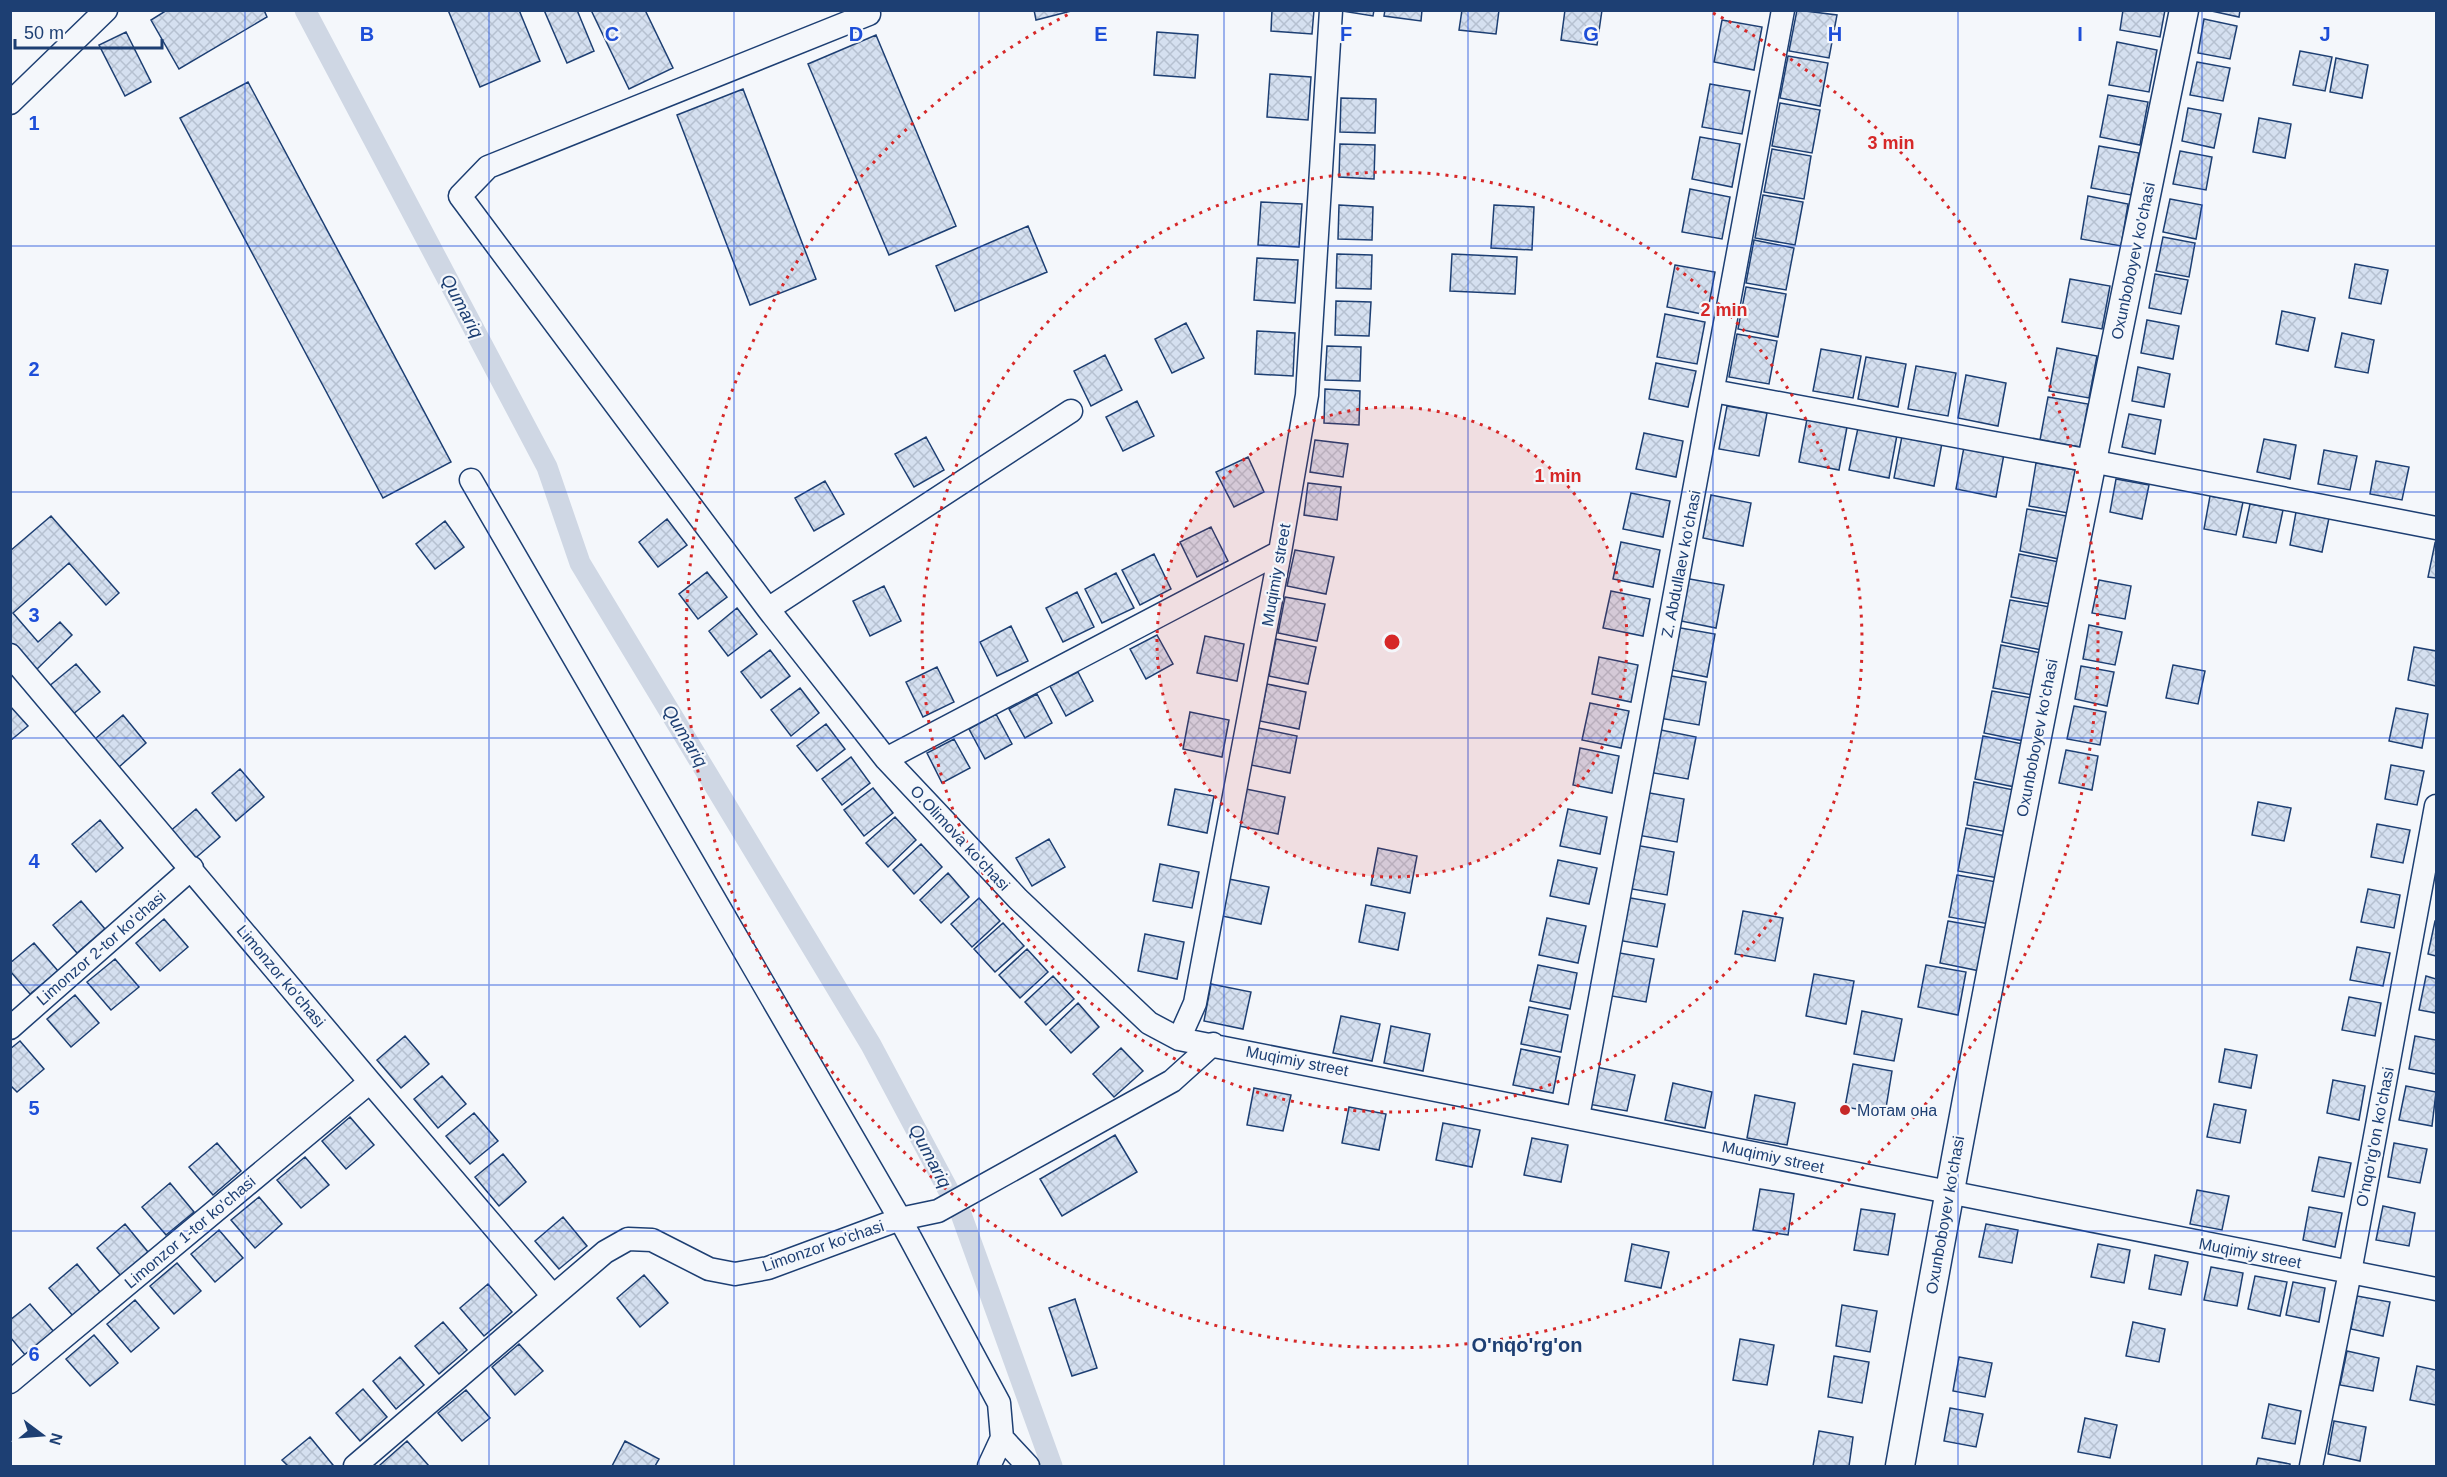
<svg xmlns="http://www.w3.org/2000/svg" width="2447" height="1477" font-family="Helvetica,sans-serif">
<style>
.lines{fill:none;stroke-linecap:round;stroke-linejoin:round}
.canal{stroke:#cfd7e4;stroke-width:21}
.building{fill:url(#building-cross-hatch);stroke:#1d3f73;stroke-width:1.5}
.minor-casing{stroke:#1d3f73;stroke-width:25}
.major-casing{stroke:#1d3f73;stroke-width:31}
.minor{stroke:#f4f7fb;stroke-width:22}
.major{stroke:#f4f7fb;stroke-width:28}
.grid{fill:none;stroke:#1d4ed8;stroke-width:1.5;stroke-opacity:0.55}
.ring{fill:none;stroke:#d62828;stroke-width:3;stroke-dasharray:3 6}
.poi-dot{fill:#c62828;stroke:#f4f7fb;stroke-width:2}
.labels{text-anchor:middle;dominant-baseline:central;stroke-width:4.5;stroke-linejoin:round;paint-order:stroke}
.street-label{font-size:16px;fill:#1d3f73;stroke:#f4f7fb}
.poi-label{font-size:16px;fill:#1d3f73;stroke:#f4f7fb;text-anchor:start}
.water-label{font-size:18px;font-style:italic;fill:#1d3f73;stroke:#f4f7fb}
.quarter-label{font-size:20px;font-weight:bold;fill:#1d3f73;stroke:#f4f7fb}
.grid-label{font-size:20px;text-anchor:middle;font-weight:bold;fill:#1d4ed8;stroke:#f4f7fb;stroke-width:4.5;stroke-linejoin:round;paint-order:stroke}
.centre{fill:#d62828;stroke:#f4f7fb;stroke-width:3}
.ring-label{font-size:18px;text-anchor:middle;font-weight:bold;fill:#d62828;stroke:#f4f7fb;stroke-width:4.5;stroke-linejoin:round;paint-order:stroke}
</style>
<defs>
<pattern id="building-cross-hatch" width="8" height="8" patternUnits="userSpaceOnUse" patternTransform="scale(1.5)"><rect width="8" height="8" fill="#d5e0f0"/><path d="M0 0l8 8M0 8l8-8" fill="none" stroke="#b6c1d1"/></pattern>
</defs>
<rect width="100%" height="100%" fill="#f4f7fb"/>
<g class="lines">
<path class="canal" d="M305,10L547,467L580,563L871,1045L961,1214L1052,1466"/>
</g>
<path class="building" d="M167,10H264L267,17L179,69L151,20Z
M448,10H519L540,61L480,87Z
M544,10H577L594,51L567,63Z
M591,10H645L673,68L629,89Z
M1034,10H1075L1036,20Z
M1272,10H1314L1312,34L1271,31Z
M1336,10H1374L1373,16Z
M1385,10H1422L1421,21L1384,16Z
M1462,10H1499L1496,34L1459,30Z
M1565,10H1602L1597,45L1561,40Z
M1797,10L1837,15L1829,58L1789,51Z
M2123,10H2165L2160,37L2120,30Z
M2207,10H2240L2239,17Z
M2204,19L2237,26L2230,59L2198,53Z
M1722,20L1762,27L1754,70L1714,62Z
M126,32L151,82L125,96L99,45Z
M1157,32L1198,35L1195,78L1154,75Z
M876,35L956,226L889,255L808,64Z
M2117,42L2157,50L2149,92L2109,85Z
M2300,51L2332,57L2325,91L2293,85Z
M1788,56L1828,63L1820,106L1780,98Z
M2336,58L2368,65L2362,98L2330,92Z
M2197,62L2230,68L2223,101L2190,95Z
M1270,74L1311,77L1308,120L1267,117Z
M248,82L451,462L383,498L180,118Z
M1710,84L1750,91L1742,134L1702,127Z
M743,89L816,279L750,305L677,115Z
M2108,95L2148,102L2140,145L2100,137Z
M1341,98L1376,99L1375,133L1340,132Z
M1780,103L1820,110L1812,153L1772,146Z
M2188,108L2221,114L2214,148L2182,141Z
M2259,118L2291,124L2285,158L2253,152Z
M1700,137L1740,144L1732,187L1692,179Z
M1340,144L1375,145L1374,179L1339,177Z
M2099,146L2139,153L2131,195L2091,188Z
M1772,149L1811,156L1804,199L1764,192Z
M2180,151L2212,157L2206,190L2173,184Z
M1690,189L1730,197L1722,239L1682,232Z
M1763,195L1803,202L1795,245L1755,238Z
M2088,196L2128,204L2121,246L2081,239Z
M2170,199L2202,205L2196,239L2163,232Z
M1261,202L1302,204L1299,247L1258,245Z
M1339,205L1373,207L1372,240L1338,239Z
M1494,205L1534,207L1532,250L1491,248Z
M1028,226L1047,272L955,311L936,266Z
M2163,237L2195,243L2189,277L2156,271Z
M1754,240L1794,248L1786,290L1746,283Z
M1337,254L1372,255L1371,289L1336,288Z
M1452,254L1517,257L1515,294L1450,291Z
M1257,258L1298,260L1295,303L1254,300Z
M2355,264L2388,270L2381,304L2349,298Z
M1675,265L1715,272L1707,315L1667,307Z
M2155,274L2188,280L2181,314L2149,308Z
M2070,279L2110,286L2102,329L2062,322Z
M1746,287L1786,294L1778,337L1738,329Z
M1336,301L1371,302L1369,336L1335,335Z
M2282,311L2315,318L2308,351L2276,344Z
M1665,314L1705,322L1697,364L1657,357Z
M2147,320L2179,326L2173,359L2141,353Z
M1186,323L1204,358L1172,373L1155,339Z
M1257,331L1295,333L1293,376L1255,374Z
M2342,333L2374,340L2368,373L2335,367Z
M1737,334L1777,341L1769,384L1729,377Z
M1327,346L1361,347L1360,381L1325,380Z
M2057,348L2097,356L2089,398L2049,391Z
M1821,349L1861,356L1853,398L1813,391Z
M1105,355L1122,390L1091,406L1074,371Z
M1866,357L1906,364L1898,407L1858,399Z
M1656,363L1696,371L1688,407L1649,399Z
M1916,366L1956,373L1948,416L1908,409Z
M2138,367L2170,374L2164,407L2132,401Z
M1966,375L2006,383L1998,426L1958,418Z
M1325,389L1360,391L1359,425L1324,423Z
M2048,397L2088,404L2080,447L2040,440Z
M1137,401L1154,436L1123,451L1106,417Z
M1727,406L1767,413L1759,456L1719,449Z
M2129,414L2161,420L2155,454L2122,447Z
M1807,419L1847,427L1839,470L1799,462Z
M1858,428L1897,435L1889,478L1849,470Z
M1644,433L1683,441L1676,477L1636,469Z
M1902,436L1942,443L1934,486L1894,478Z
M926,437L944,470L914,487L895,454Z
M2264,439L2296,445L2290,479L2257,472Z
M1315,440L1348,444L1343,477L1310,472Z
M1964,447L2004,454L1996,497L1956,489Z
M2324,450L2357,456L2350,490L2318,484Z
M1248,457L1264,492L1234,507L1216,472Z
M2376,461L2409,467L2402,500L2370,494Z
M2036,463L2076,470L2068,513L2029,506Z
M2116,479L2149,485L2142,519L2110,512Z
M825,481L844,514L814,531L795,498Z
M1308,483L1341,487L1337,520L1304,515Z
M1631,493L1670,501L1663,537L1623,529Z
M1711,495L1751,503L1743,546L1703,538Z
M2210,496L2243,502L2236,535L2204,529Z
M2250,504L2283,510L2276,543L2243,537Z
M2027,509L2067,516L2059,559L2020,551Z
M2296,512L2329,518L2322,552L2290,545Z
M51,516L119,593L106,605L69,563L13,613L38,642L60,622L72,635L35,671L10,643V551Z
M667,519L687,545L658,567L639,542Z
M445,521L464,547L435,569L416,544Z
M1211,527L1228,561L1197,577L1180,542Z
M1621,542L1660,550L1653,587L1613,579Z
M2435,543L2436,544V578L2428,577Z
M1295,550L1334,557L1326,594L1287,586Z
M1154,554L1171,589L1140,605L1122,570Z
M2019,554L2059,562L2051,604L2011,597Z
M707,572L727,597L698,619L679,594Z
M1116,573L1134,608L1102,623L1085,589Z
M1684,578L1724,585L1716,628L1676,620Z
M2099,580L2131,586L2125,619L2092,613Z
M884,586L901,621L870,636L853,601Z
M1611,591L1650,599L1643,636L1603,628Z
M1077,592L1094,627L1063,642L1046,608Z
M1285,597L1325,604L1317,641L1278,633Z
M2010,600L2050,607L2042,650L2002,642Z
M737,608L757,634L728,656L709,631Z
M2089,625L2122,632L2115,665L2083,659Z
M1011,626L1028,661L997,676L980,642Z
M1675,627L1715,634L1707,677L1667,669Z
M1157,635L1173,664L1146,679L1130,649Z
M1205,636L1244,644L1237,681L1197,673Z
M1276,639L1316,647L1308,684L1269,676Z
M2001,645L2041,653L2033,695L1993,688Z
M2414,647L2436,651V686L2408,680Z
M770,650L790,676L761,698L741,672Z
M1599,657L1638,665L1631,702L1592,694Z
M76,664L100,692L72,715L48,687Z
M2173,665L2205,671L2198,704L2166,698Z
M2081,666L2114,672L2107,706L2075,699Z
M937,667L954,702L923,717L906,682Z
M1078,672L1093,701L1066,716L1050,686Z
M1666,675L1706,682L1699,725L1659,718Z
M1267,684L1306,692L1299,729L1260,721Z
M800,688L819,713L791,736L771,710Z
M1992,691L2032,698L2024,741L1984,733Z
M1037,694L1052,723L1025,738L1009,709Z
M1590,703L1629,711L1621,748L1582,740Z
M10,706L28,726L10,741Z
M2074,706L2106,712L2100,745L2067,739Z
M2396,708L2428,714L2422,748L2389,741Z
M1190,712L1229,720L1222,757L1183,749Z
M996,714L1012,744L985,759L969,729Z
M123,715L146,743L119,767L95,739Z
M826,724L845,749L817,771L797,746Z
M1258,728L1297,736L1290,773L1251,765Z
M1656,729L1696,737L1688,779L1648,772Z
M1983,736L2023,744L2015,787L1975,779Z
M954,739L970,768L942,783L927,753Z
M1580,748L1619,756L1612,793L1573,785Z
M2066,750L2098,756L2092,790L2059,783Z
M851,757L870,783L842,805L822,779Z
M2391,765L2424,771L2417,805L2385,799Z
M240,769L264,797L236,821L212,793Z
M1974,782L2014,790L2007,832L1967,825Z
M873,788L893,813L864,836L844,810Z
M1175,789L1214,796L1207,833L1168,825Z
M1246,789L1285,797L1278,834L1239,826Z
M1644,792L1684,799L1677,842L1637,835Z
M2258,802L2291,808L2284,841L2252,835Z
M196,809L220,837L192,861L168,833Z
M1568,809L1607,817L1600,854L1560,846Z
M895,817L916,840L888,867L866,843Z
M100,820L123,848L96,872L72,844Z
M2377,824L2410,830L2403,863L2371,857Z
M1966,828L2006,836L1998,878L1958,871Z
M1049,839L1065,867L1032,886L1016,858Z
M921,844L942,867L914,894L893,870Z
M1635,845L1674,852L1667,895L1626,888Z
M1378,848L1417,856L1410,893L1371,885Z
M1558,860L1597,868L1589,904L1550,896Z
M1160,864L1199,872L1192,908L1153,901Z
M948,873L969,897L941,923L920,900Z
M1957,875L1997,882L1989,924L1949,917Z
M1229,879L1269,887L1261,924L1222,916Z
M2368,889L2400,895L2394,928L2361,922Z
M1625,897L1665,904L1657,947L1617,940Z
M979,898L1000,921L972,947L951,924Z
M81,901L105,929L77,953L53,925Z
M1366,905L1405,913L1398,950L1359,942Z
M1743,911L1783,918L1775,961L1735,954Z
M1547,918L1586,926L1578,963L1539,955Z
M164,919L188,947L160,971L136,943Z
M1948,921L1988,928L1980,971L1940,963Z
M2435,921H2436V956L2428,954Z
M1003,923L1024,946L995,972L974,949Z
M1145,934L1184,942L1177,979L1138,971Z
M34,943L58,971L30,994L10,971V963Z
M2357,947L2390,953L2383,986L2350,980Z
M1027,949L1048,972L1020,998L999,975Z
M1614,952L1654,959L1646,1002L1606,995Z
M115,959L139,987L111,1010L87,982Z
M1538,965L1577,973L1570,1009L1530,1001Z
M1926,965L1966,972L1958,1015L1918,1007Z
M1814,974L1854,981L1846,1024L1806,1016Z
M1053,976L1074,999L1046,1025L1025,1002Z
M2426,976L2436,979V1013L2419,1010Z
M1211,984L1251,992L1243,1029L1204,1021Z
M75,995L99,1023L71,1047L47,1019Z
M2349,997L2381,1003L2375,1036L2342,1030Z
M1078,1003L1099,1027L1071,1053L1050,1030Z
M1529,1007L1568,1015L1561,1052L1521,1044Z
M1862,1011L1902,1019L1894,1061L1854,1054Z
M1341,1016L1380,1024L1372,1061L1333,1053Z
M1391,1026L1430,1034L1423,1071L1384,1063Z
M405,1036L429,1064L401,1088L377,1060Z
M2415,1036L2436,1040V1074L2409,1069Z
M20,1041L44,1069L17,1092L10,1085V1049Z
M1121,1048L1143,1071L1114,1097L1093,1074Z
M1521,1049L1560,1057L1553,1093L1513,1085Z
M2225,1049L2257,1055L2251,1088L2219,1082Z
M1853,1064L1892,1071L1885,1114L1845,1107Z
M1596,1067L1635,1075L1627,1111L1588,1104Z
M442,1076L466,1104L438,1128L414,1099Z
M2333,1080L2365,1086L2359,1120L2327,1113Z
M1673,1083L1712,1092L1705,1128L1665,1120Z
M2406,1086L2436,1092L2432,1126L2399,1120Z
M1254,1088L1291,1095L1283,1131L1247,1125Z
M1755,1095L1795,1103L1787,1145L1747,1138Z
M2214,1104L2246,1110L2240,1143L2207,1137Z
M1349,1107L1386,1114L1379,1150L1342,1143Z
M474,1113L498,1141L470,1164L446,1136Z
M350,1117L374,1145L346,1169L322,1141Z
M1443,1123L1480,1130L1472,1167L1436,1160Z
M1115,1135L1137,1172L1062,1216L1040,1179Z
M1532,1138L1568,1145L1561,1182L1524,1175Z
M217,1143L241,1171L213,1195L189,1167Z
M2394,1143L2427,1149L2420,1183L2388,1177Z
M503,1154L526,1182L499,1206L475,1177Z
M305,1157L329,1185L301,1208L277,1180Z
M2319,1157L2351,1163L2344,1197L2312,1191Z
M170,1183L194,1212L166,1235L142,1207Z
M1760,1189L1794,1194L1788,1235L1753,1230Z
M2197,1190L2229,1196L2222,1230L2190,1224Z
M259,1197L282,1224L255,1248L231,1220Z
M2383,1206L2415,1213L2409,1246L2376,1240Z
M2309,1207L2342,1213L2335,1247L2303,1240Z
M1861,1209L1895,1214L1888,1255L1854,1250Z
M563,1217L587,1246L559,1269L535,1241Z
M125,1224L148,1252L121,1276L97,1248Z
M1986,1224L2018,1230L2012,1263L1979,1257Z
M219,1230L243,1258L215,1282L191,1254Z
M1632,1244L1669,1252L1661,1288L1625,1281Z
M2098,1244L2130,1250L2124,1283L2091,1277Z
M2155,1255L2188,1262L2181,1295L2149,1289Z
M177,1263L201,1291L174,1314L150,1286Z
M77,1264L100,1292L73,1316L49,1288Z
M2211,1267L2243,1273L2237,1306L2204,1300Z
M644,1275L668,1303L640,1327L617,1298Z
M2255,1276L2287,1282L2280,1316L2248,1309Z
M2293,1282L2325,1288L2319,1322L2286,1315Z
M488,1284L512,1312L484,1336L460,1308Z
M2357,1296L2390,1302L2383,1336L2351,1329Z
M1075,1299L1097,1368L1072,1376L1049,1308Z
M135,1300L159,1328L131,1352L107,1324Z
M30,1304L54,1332L26,1356L10,1337V1320Z
M1842,1305L1877,1311L1870,1352L1836,1346Z
M443,1322L467,1350L439,1374L415,1346Z
M2133,1322L2165,1329L2159,1362L2126,1356Z
M94,1335L118,1363L90,1386L66,1359Z
M1740,1339L1774,1345L1767,1385L1733,1380Z
M519,1344L543,1371L515,1395L492,1367Z
M2347,1351L2379,1358L2373,1391L2340,1385Z
M1834,1356L1869,1362L1862,1403L1828,1397Z
M400,1357L424,1385L396,1409L373,1381Z
M1959,1357L1992,1363L1985,1397L1953,1391Z
M2417,1366L2436,1370V1405L2410,1400Z
M363,1389L387,1417L360,1441L336,1413Z
M466,1390L490,1418L462,1441L438,1413Z
M2269,1404L2301,1411L2295,1444L2262,1438Z
M1950,1408L1983,1414L1976,1447L1944,1441Z
M2085,1418L2117,1425L2110,1458L2078,1452Z
M2334,1421L2366,1427L2360,1461L2328,1454Z
M1819,1431L1853,1437L1849,1466H1813Z
M310,1437L333,1465L331,1466H288L282,1460Z
M407,1441L429,1466H381L380,1465Z
M625,1441L659,1459L655,1466H612Z
M2258,1458L2290,1464V1466H2256Z"/>
<g class="lines">
<defs>
<path id="minor" d="M869,14L488,167L460,196L768,609L886,759L1018,899L1149,1023L1179,1039L2436,1289
M10,103L106,10
M1713,391L2091,461L2436,528
M471,480L900,1219L999,1403L1002,1438L1028,1466
M768,609L1071,411
M10,655L370,1082L553,1296
M886,759L1280,552
M10,1028L192,868
M1179,1039L1195,1003L1280,552L1307,395L1331,10
M1578,1117L1783,10
M10,1382L370,1082
M355,1466L605,1252L628,1239L652,1240L709,1269L735,1274L768,1268L900,1219L938,1211L1172,1081L1213,1044
M989,1466L1002,1438
M2311,1466L2350,1272L2436,806"/>
<path id="major" d="M1900,1466C1986,980 2084,495 2184,10"/>
</defs>
<use href="#minor" class="minor-casing"/>
<use href="#major" class="major-casing"/>
<use href="#minor" class="minor"/>
<use href="#major" class="major"/>
</g>
<path class="grid" d="M245,10V1466M489,10V1466M734,10V1466M979,10V1466M1224,10V1466M1468,10V1466M1713,10V1466M1958,10V1466M2202,10V1466M10,246H2436M10,492H2436M10,738H2436M10,985H2436M10,1231H2436"/>
<circle cx="1392" cy="642" r="235" fill="#d62828" fill-opacity=".12"/>
<g class="ring">
<circle cx="1392" cy="642" r="235"/>
<circle cx="1392" cy="642" r="470"/>
<path d="M1713 13A706 706 0 1 1 1071 13"/>
</g>
<circle class="poi-dot" cx="1845" cy="1110" r="6"/>
<g class="labels">
<g class="street-label">
<text transform="translate(2133 261) rotate(-78)">Oxunboboyev ko'chasi</text>
<text transform="translate(1681 564) rotate(-79)">Z. Abdullaev ko'chasi</text>
<text transform="translate(1276 575) rotate(-80)">Muqimiy street</text>
<text transform="translate(2037 738) rotate(-79)">Oxunboboyev ko'chasi</text>
<text transform="translate(960 838) rotate(47)">O.Olimova ko'chasi</text>
<text transform="translate(101 948) rotate(-41)">Limonzor 2-tor ko'chasi</text>
<text transform="translate(281 976) rotate(50)">Limonzor ko'chasi</text>
<text transform="translate(1297 1061) rotate(11)">Muqimiy street</text>
<text transform="translate(2375 1137) rotate(-79)">O'nqo'rg'on ko'chasi</text>
<text transform="translate(1773 1157) rotate(12)">Muqimiy street</text>
<text transform="translate(1945 1215) rotate(-80)">Oxunboboyev ko'chasi</text>
<text transform="translate(190 1232) rotate(-40)">Limonzor 1-tor ko'chasi</text>
<text transform="translate(823 1246) rotate(-19)">Limonzor ko'chasi</text>
<text transform="translate(2250 1253) rotate(11)">Muqimiy street</text>
</g>
<g class="poi-label">
<text x="1857" y="1110">Мотам она</text>
</g>
<g class="water-label">
<text transform="translate(462 306) rotate(62)">Qumariq</text>
<text transform="translate(685 736) rotate(59)">Qumariq</text>
<text transform="translate(930 1156) rotate(62)">Qumariq</text>
</g>
<g class="quarter-label">
<text x="1527" y="1345">O'nqo'rg'on</text>
</g>
</g>
<g class="grid-label">
<text x="367" y="41">B</text>
<text x="612" y="41">C</text>
<text x="856" y="41">D</text>
<text x="1101" y="41">E</text>
<text x="1346" y="41">F</text>
<text x="1591" y="41">G</text>
<text x="1835" y="41">H</text>
<text x="2080" y="41">I</text>
<text x="2325" y="41">J</text>
<text x="34" y="130">1</text>
<text x="34" y="376">2</text>
<text x="34" y="622">3</text>
<text x="34" y="868">4</text>
<text x="34" y="1115">5</text>
<text x="34" y="1361">6</text>
</g>
<circle cx="1392" cy="642" r="9" class="centre"/>
<g class="ring-label">
<text x="1891" y="149">3 min</text>
<text x="1724" y="316">2 min</text>
<text x="1558" y="482">1 min</text>
</g>
<rect width="2447" height="1477" fill="none" stroke="#1d3f73" stroke-width="24"/>
<g transform="translate(42 1435) rotate(106)" stroke="#f4f7fb" stroke-width="4.5" paint-order="stroke">
<path d="M0-4.5L10 22L0 15L-10 22Z" fill="#1d3f73"/>
<text y="-9" font-size="16" font-weight="bold" text-anchor="middle" fill="#1d3f73">N</text>
</g>
<path d="M15 39v9h147v-9" fill="none" stroke="#1d3f73" stroke-width="3"/>
<text x="24" y="39" font-size="18" fill="#1d3f73" stroke="#f4f7fb" stroke-width="4.5" paint-order="stroke">50 m</text>
</svg>
